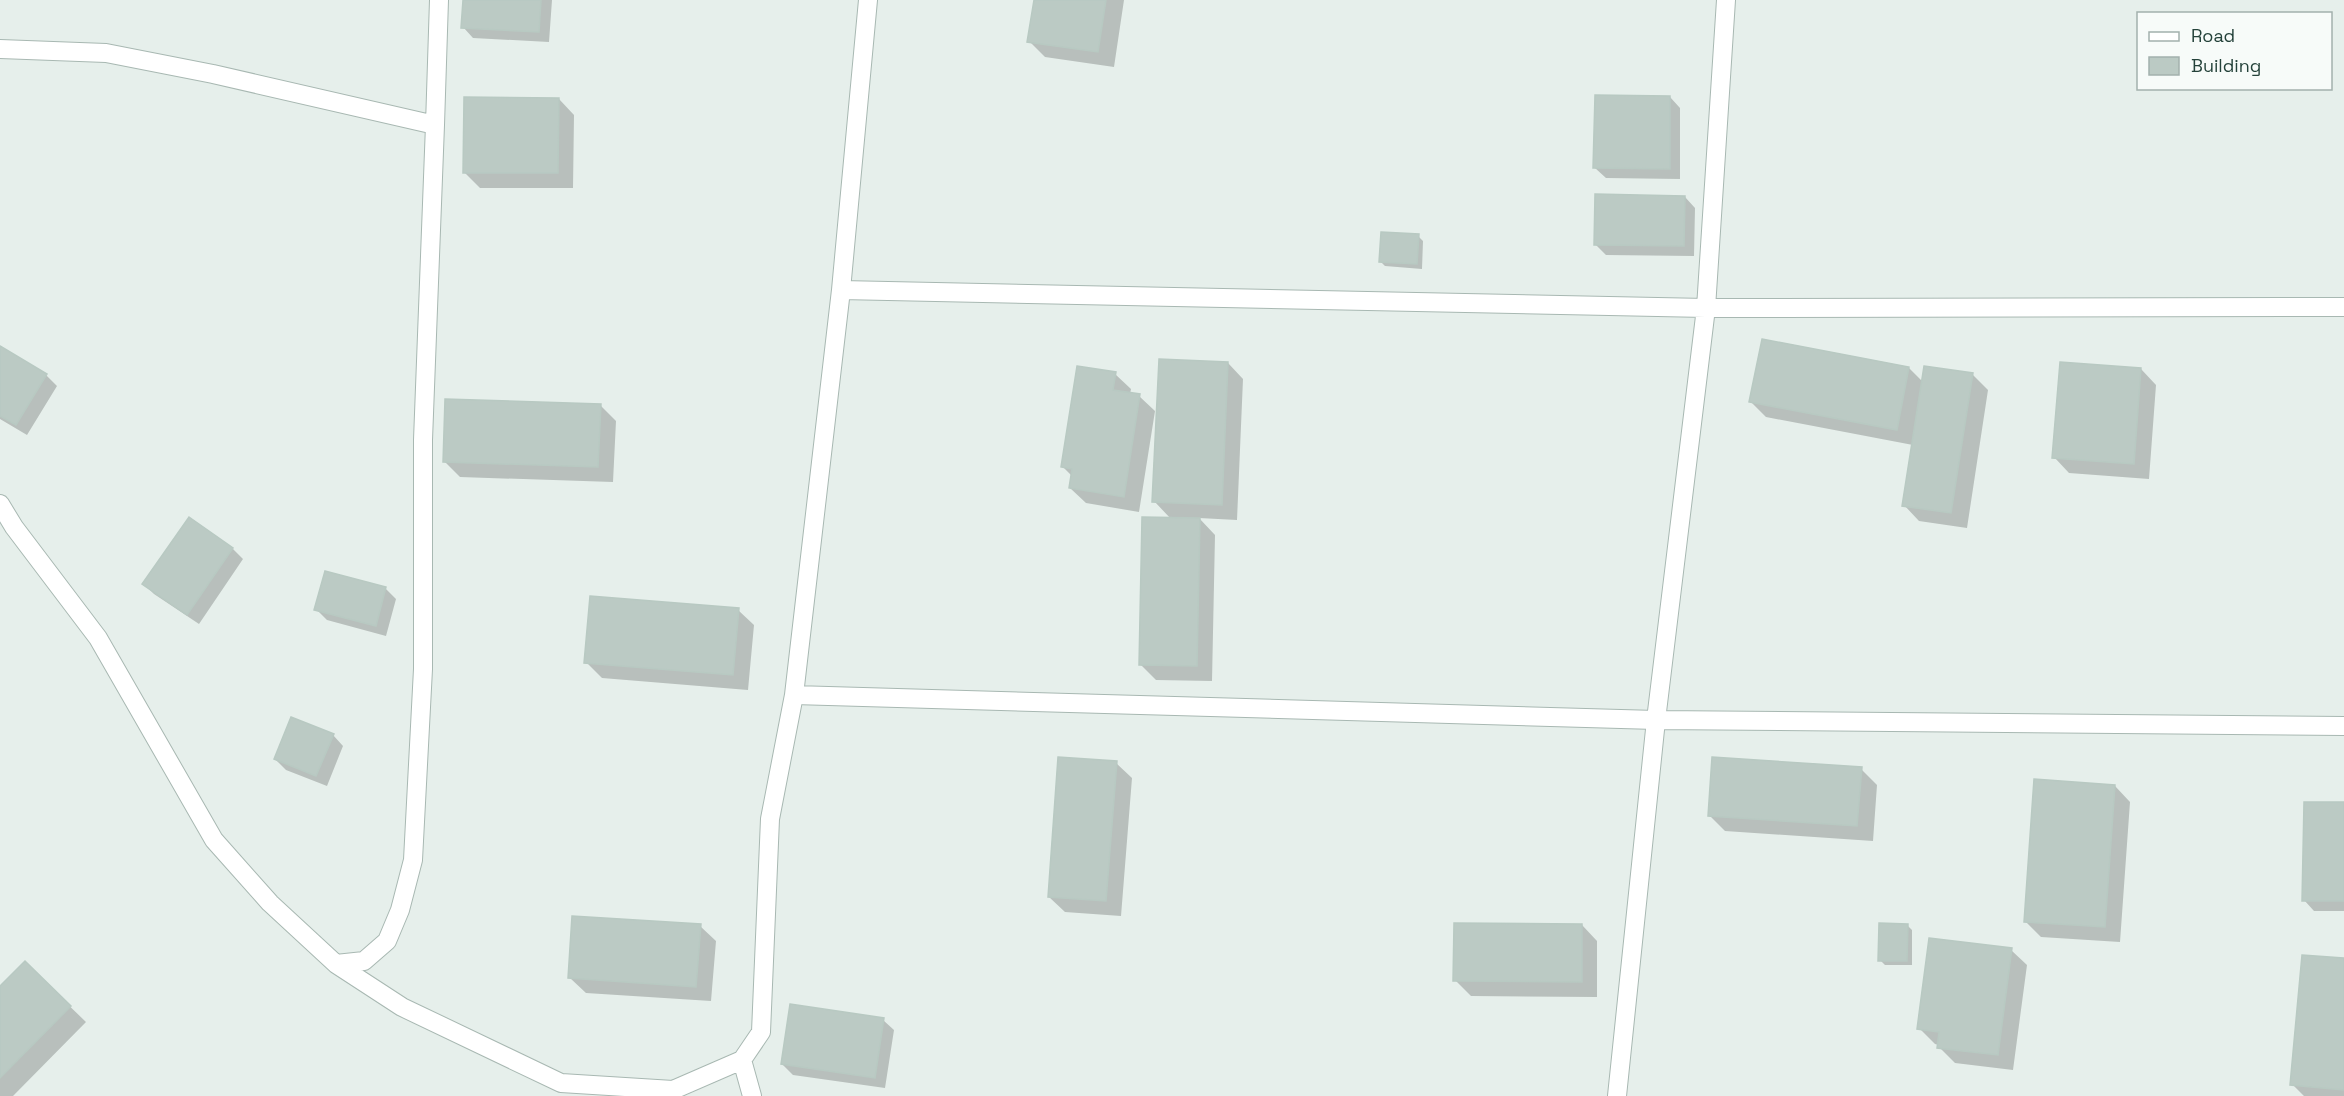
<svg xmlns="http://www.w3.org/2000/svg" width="2344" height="1096" font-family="'Space Grotesk',sans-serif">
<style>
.shadow{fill:#0003}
.building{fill:#bbcac4;stroke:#b8c9c2;stroke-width:1.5}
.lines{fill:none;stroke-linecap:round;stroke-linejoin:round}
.minor-casing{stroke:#a8b8b2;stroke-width:20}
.minor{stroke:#fff;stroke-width:18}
</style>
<rect width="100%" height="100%" fill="#e6efeb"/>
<path class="shadow" d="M464,0H552L549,42L473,38L463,27Z
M1035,0H1124L1114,67L1045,57L1029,41Z
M1670,97L1680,108V179L1606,178L1595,168Z
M559,99L574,115L573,188H480L464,172Z
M1685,197L1695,208L1694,256L1606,255L1595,244Z
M1418,236L1423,241L1422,269L1385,266L1380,261Z
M0,347L46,375L57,386L27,435L0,419Z
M1228,363L1243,379L1237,520L1199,518L1215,535L1212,681L1156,680L1140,664L1171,519L1154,501Z
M1909,368L1923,382L1972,374L1988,390L1967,528L1919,521L1904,505L1913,445L1766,417L1751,402Z
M2141,369L2156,385L2149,479L2069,473L2054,457Z
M1115,374L1131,389L1130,394L1139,396L1155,411L1139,512L1086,503L1070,488L1072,476L1063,467Z
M600,405L616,421L613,482L460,477L444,461Z
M233,549L243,559L199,624L154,594L144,584Z
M385,588L396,599L386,636L327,620L316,609Z
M738,610L754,625L748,690L602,678L586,662Z
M333,735L343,746L327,786L286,770L275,759Z
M1116,763L1132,778L1121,916L1065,912L1049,897Z
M1861,769L1877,785L1873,841L1725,831L1709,815Z
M2115,786L2130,802L2120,942L2041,937L2025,921Z
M2344,804V911H2314L2304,900Z
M1582,925L1597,941V997L1471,996L1455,980Z
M1907,925L1912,930V965H1885L1880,960Z
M700,926L716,941L711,1001L586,993L570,978Z
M2011,950L2027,965L2013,1070L1955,1063L1939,1047V1045L1935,1044L1919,1028Z
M2344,959V1096H2304L2292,1084Z
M25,963L86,1022L13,1096H0V989Z
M883,1020L894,1030L885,1088L793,1075L782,1064Z"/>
<path class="building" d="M463,0H541L539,32L461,28Z
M1034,0H1106L1098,52L1027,42Z
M1595,95L1670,96V169L1593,168Z
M464,97L559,98L558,173H463Z
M1595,194L1685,196L1684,246L1594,245Z
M1381,232L1419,234L1417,264L1379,262Z
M1762,339L1909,367L1897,430L1749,402Z
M0,346L47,374L16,425L0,416Z
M1159,359L1228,362L1222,505L1152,502Z
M2060,362L2141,368L2134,464L2052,458Z
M1077,366L1116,372L1113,390L1140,394L1124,497L1069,488L1072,469L1061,467Z
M1924,366L1973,373L1951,513L1902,506Z
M445,399L601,404L598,467L443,462Z
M189,517L233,548L187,615L142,584Z
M1142,517L1200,518L1197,666L1139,665Z
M325,571L386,587L376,626L314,610Z
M590,596L739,608L733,675L584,663Z
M291,717L334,734L316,776L274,759Z
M1058,757L1117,761L1106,901L1048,897Z
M1712,757L1862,767L1857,826L1708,816Z
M2034,779L2115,785L2105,927L2024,922Z
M2304,802H2344V901H2302Z
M572,916L701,924L696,987L568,978Z
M1454,923L1582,924V982L1453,981Z
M1879,923L1908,924L1907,961H1878Z
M1929,938L2012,948L1998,1055L1937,1048L1939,1032L1917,1029Z
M2302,955L2344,958V1090L2290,1085Z
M25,961L71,1006L0,1078V986Z
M790,1004L884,1018L875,1078L781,1064Z"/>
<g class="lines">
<defs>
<path id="minor" d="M0,49L106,53L213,74L435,125L423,440V669L413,860L400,910L387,941L364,961L336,964
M435,125L439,0
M841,290L1706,308L2344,307
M0,504L14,527L98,638L214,840L270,903L336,964L402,1007L561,1083L673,1090L742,1060L761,1032L770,819L794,695L841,290L868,0
M794,695L1656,720L2344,726
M742,1060L752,1096
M1617,1096L1656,720L1706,308L1726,0"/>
</defs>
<use href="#minor" class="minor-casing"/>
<use href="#minor" class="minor"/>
</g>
<rect x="2137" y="12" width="195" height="78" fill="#f7fbf9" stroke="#a3b1ad" stroke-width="1.5"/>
<rect x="2149" y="32" width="30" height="9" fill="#ffffff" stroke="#a3b1ad" stroke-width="1.5"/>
<text x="2191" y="42" font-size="18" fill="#24423a">Road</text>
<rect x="2149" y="57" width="30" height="18" fill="#bbcac4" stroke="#a3b1ad" stroke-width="1.5"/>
<text x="2191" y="72" font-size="18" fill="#24423a">Building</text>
</svg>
